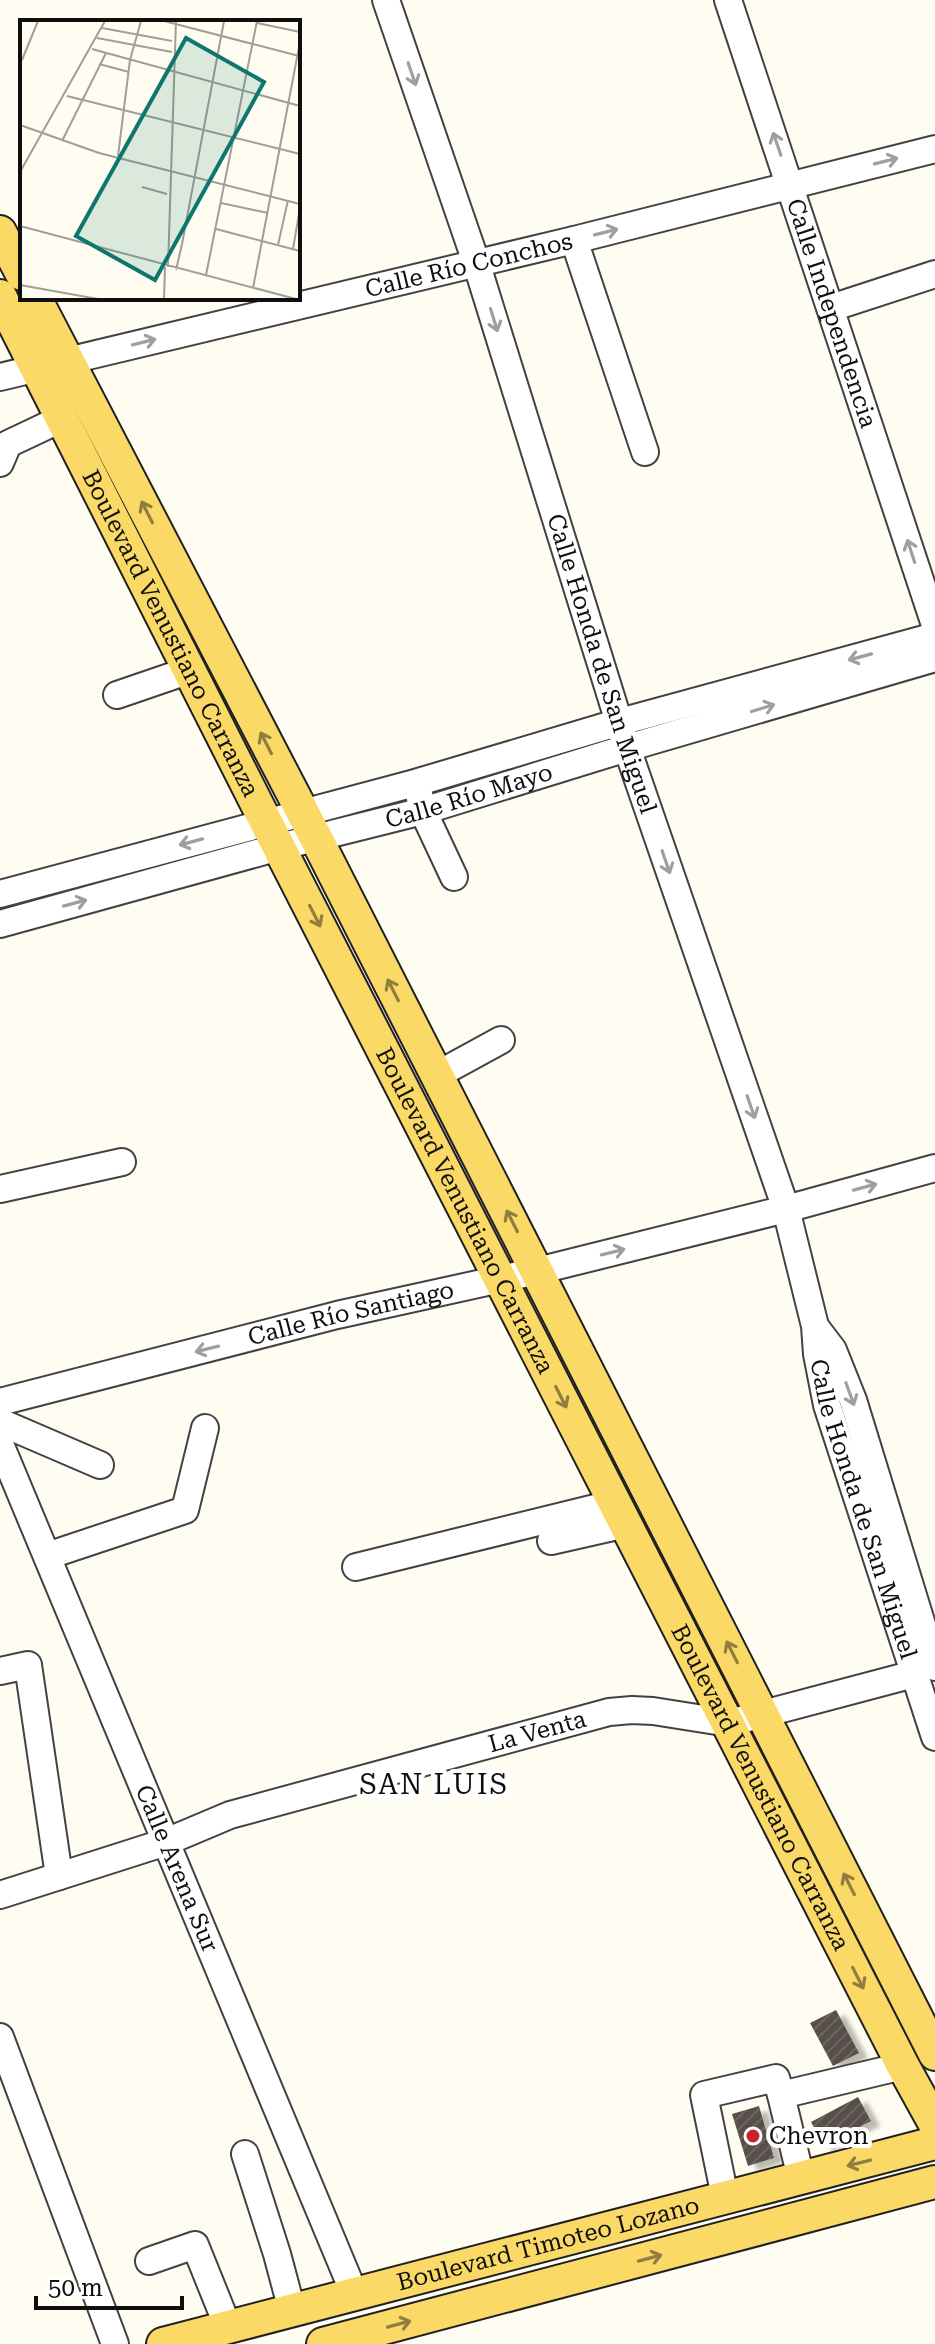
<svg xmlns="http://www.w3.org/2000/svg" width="935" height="2344" font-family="'Roboto Serif',serif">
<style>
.building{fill:url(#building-hatch);filter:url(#shadow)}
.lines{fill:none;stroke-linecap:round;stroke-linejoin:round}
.minor-casing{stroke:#424242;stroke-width:30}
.major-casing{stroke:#202020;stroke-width:36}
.minor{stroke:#fff;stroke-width:26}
.major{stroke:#fad967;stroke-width:32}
.oneway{stroke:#9f9f9f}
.oneway2{stroke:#907e3f}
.poi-dot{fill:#c22429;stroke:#fff;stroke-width:3}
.labels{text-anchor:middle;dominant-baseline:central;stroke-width:8;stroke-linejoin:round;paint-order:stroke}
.street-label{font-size:24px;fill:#0f0f0f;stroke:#fff}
.poi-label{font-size:24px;fill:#0f0f0f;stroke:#fff;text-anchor:start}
.quarter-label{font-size:28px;letter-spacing:2px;fill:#0f0f0f;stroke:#fff}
.inset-road{fill:none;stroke:#9f9e97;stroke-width:2}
.view{fill:#0f766e;fill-opacity:0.15;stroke:#0f766e;stroke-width:4}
.inset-edge{fill:none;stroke:#0f0f0f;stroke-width:4}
</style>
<defs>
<pattern id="building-hatch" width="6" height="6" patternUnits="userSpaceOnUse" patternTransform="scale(2)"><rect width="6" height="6" fill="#58504b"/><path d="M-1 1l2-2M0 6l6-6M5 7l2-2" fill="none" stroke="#6b6561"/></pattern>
<filter id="shadow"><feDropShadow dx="9" dy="5" stdDeviation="2" flood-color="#0004"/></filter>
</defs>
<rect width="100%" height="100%" fill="#fffdf1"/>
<path class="building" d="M836,2010L859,2053L833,2066L810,2023Z
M858,2097L871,2121L824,2146L811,2122Z
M759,2106L774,2158L748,2166L732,2114Z"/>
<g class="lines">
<defs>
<g id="minor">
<path id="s1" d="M386,0L476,262L627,748L786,1209L815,1326L817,1354L827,1405L935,1737"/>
<path id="s2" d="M728,0L935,625"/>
<path d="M574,240L645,452"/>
<path d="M831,308L935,274"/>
<path id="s3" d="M0,377L574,240L935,149"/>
<path d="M0,463L8,444L63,418"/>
<path d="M117,695L190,670"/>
<path d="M419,794L423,811L454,877"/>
<path d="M0,894L415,783L620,722L935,636"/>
<path id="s4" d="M0,924L279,847L423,811L627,748L935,658"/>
<path d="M437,1075L501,1040"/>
<path d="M0,1189L122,1162"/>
<path d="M817,1329L833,1350L853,1400L935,1667"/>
<path id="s5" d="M0,1402L337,1315L537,1271L786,1209L935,1168"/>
<path d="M0,1422L100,1465"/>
<path id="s6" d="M0,1444L354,2293"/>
<path d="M551,1541L626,1524"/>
<path d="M47,1556L185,1510L205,1428"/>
<path d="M356,1567L615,1503"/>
<path d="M0,1671L28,1665L59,1876"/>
<path id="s7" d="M0,1895L166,1842L230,1815L609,1712L632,1710L653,1711L729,1723L914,1674"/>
<path d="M0,2037L115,2344"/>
<path d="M245,2154L277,2254L292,2310"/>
<path d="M801,2178L781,2095L903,2066"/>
<path d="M725,2197L704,2095L776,2078L781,2095"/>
<path d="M149,2261L195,2245L228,2327"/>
</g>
<g id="major">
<path d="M0,232L22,274"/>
<path id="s8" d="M0,296L266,822L903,2066L935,2124"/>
<path d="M35,298L316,838L935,2054"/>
<path id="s9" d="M163,2344L935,2143"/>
<path d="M323,2344L935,2182"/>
</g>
</defs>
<use href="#minor" class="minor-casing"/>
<use href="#major" class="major-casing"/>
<use href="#minor" class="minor"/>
<use href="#major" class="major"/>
</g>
<defs><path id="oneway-shaft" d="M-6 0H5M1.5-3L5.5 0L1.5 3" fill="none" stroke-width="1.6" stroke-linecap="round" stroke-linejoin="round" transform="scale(2)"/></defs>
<g class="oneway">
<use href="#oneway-shaft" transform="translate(412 74) rotate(71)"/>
<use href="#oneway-shaft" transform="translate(777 144) rotate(-109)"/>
<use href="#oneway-shaft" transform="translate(886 161) rotate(-14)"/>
<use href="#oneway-shaft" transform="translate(606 232) rotate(-14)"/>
<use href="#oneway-shaft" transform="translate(494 320) rotate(73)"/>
<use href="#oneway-shaft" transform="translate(144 342) rotate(-14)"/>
<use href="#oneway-shaft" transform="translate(911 551) rotate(-108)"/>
<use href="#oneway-shaft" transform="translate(860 657) rotate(165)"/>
<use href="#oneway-shaft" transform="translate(763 708) rotate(-17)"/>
<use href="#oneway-shaft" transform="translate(191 842) rotate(165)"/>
<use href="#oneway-shaft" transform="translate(666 862) rotate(71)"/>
<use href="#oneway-shaft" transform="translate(75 903) rotate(-15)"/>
<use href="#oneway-shaft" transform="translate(751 1107) rotate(71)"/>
<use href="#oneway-shaft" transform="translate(865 1187) rotate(-15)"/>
<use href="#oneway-shaft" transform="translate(613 1252) rotate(-14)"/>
<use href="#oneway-shaft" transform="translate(207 1349) rotate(166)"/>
<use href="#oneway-shaft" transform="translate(850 1394) rotate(70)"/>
</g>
<g class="oneway2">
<use href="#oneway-shaft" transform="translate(147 512) rotate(-117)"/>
<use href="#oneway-shaft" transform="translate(266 743) rotate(-117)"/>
<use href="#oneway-shaft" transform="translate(315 916) rotate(63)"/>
<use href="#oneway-shaft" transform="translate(393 990) rotate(-117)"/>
<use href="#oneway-shaft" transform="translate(512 1221) rotate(-117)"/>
<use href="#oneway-shaft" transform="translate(561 1397) rotate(63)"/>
<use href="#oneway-shaft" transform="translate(732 1652) rotate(-117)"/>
<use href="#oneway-shaft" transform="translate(849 1884) rotate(-117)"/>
<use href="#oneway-shaft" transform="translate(858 1978) rotate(63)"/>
<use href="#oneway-shaft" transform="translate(859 2163) rotate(166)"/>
<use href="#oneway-shaft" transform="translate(650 2258) rotate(-15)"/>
<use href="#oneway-shaft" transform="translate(399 2324) rotate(-15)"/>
</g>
<circle class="poi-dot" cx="753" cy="2136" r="8"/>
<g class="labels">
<g class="street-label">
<text stroke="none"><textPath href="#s3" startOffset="482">Calle Río Conchos</textPath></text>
<text stroke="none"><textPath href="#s2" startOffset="330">Calle Independencia</textPath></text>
<text stroke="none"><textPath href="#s8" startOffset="378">Boulevard Venustiano Carranza</textPath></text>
<text stroke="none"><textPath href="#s1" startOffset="698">Calle Honda de San Miguel</textPath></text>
<text stroke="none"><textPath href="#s4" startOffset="486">Calle Río Mayo</textPath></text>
<text stroke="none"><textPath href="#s8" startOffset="1026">Boulevard Venustiano Carranza</textPath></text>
<text stroke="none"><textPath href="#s5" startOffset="362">Calle Río Santiago</textPath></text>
<text stroke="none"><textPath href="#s1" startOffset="1584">Calle Honda de San Miguel</textPath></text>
<text stroke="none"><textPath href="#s7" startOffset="562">La Venta</textPath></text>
<text stroke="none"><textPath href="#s8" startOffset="1674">Boulevard Venustiano Carranza</textPath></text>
<text stroke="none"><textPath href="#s6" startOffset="460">Calle Arena Sur</textPath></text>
<text stroke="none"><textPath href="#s9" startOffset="398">Boulevard Timoteo Lozano</textPath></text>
</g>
<g class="poi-label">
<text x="769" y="2136">Chevron</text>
</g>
<g class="quarter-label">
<text x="434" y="1784">SAN LUIS</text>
</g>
</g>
<g transform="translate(20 20)">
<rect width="280" height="280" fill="#fffdf1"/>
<path class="inset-road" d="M144,1L279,36M237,3L280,12M82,8L152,21M77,18L152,32M72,29L280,86M2,40L18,1M79,44L109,52M47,76L280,134M0,105L79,133L280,184M42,121L86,33M98,136L110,40L121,1M0,152L85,1M122,167L147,174M201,183L248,193M0,206L276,279M196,209L280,231M162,224L204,1M258,225L268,180M273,229L280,188M148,247L156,1M156,250L162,224M186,255L237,1M0,265L78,279M233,268L280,22M144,279L145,247"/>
<path class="view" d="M166,18L244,62L135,260L56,216Z"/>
<rect width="280" height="280" class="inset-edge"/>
</g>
<path d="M36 2296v12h146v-12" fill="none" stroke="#0f0f0f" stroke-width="4"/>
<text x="48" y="2296" font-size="24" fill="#0f0f0f" stroke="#ffffff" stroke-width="6" paint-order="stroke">50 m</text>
</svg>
